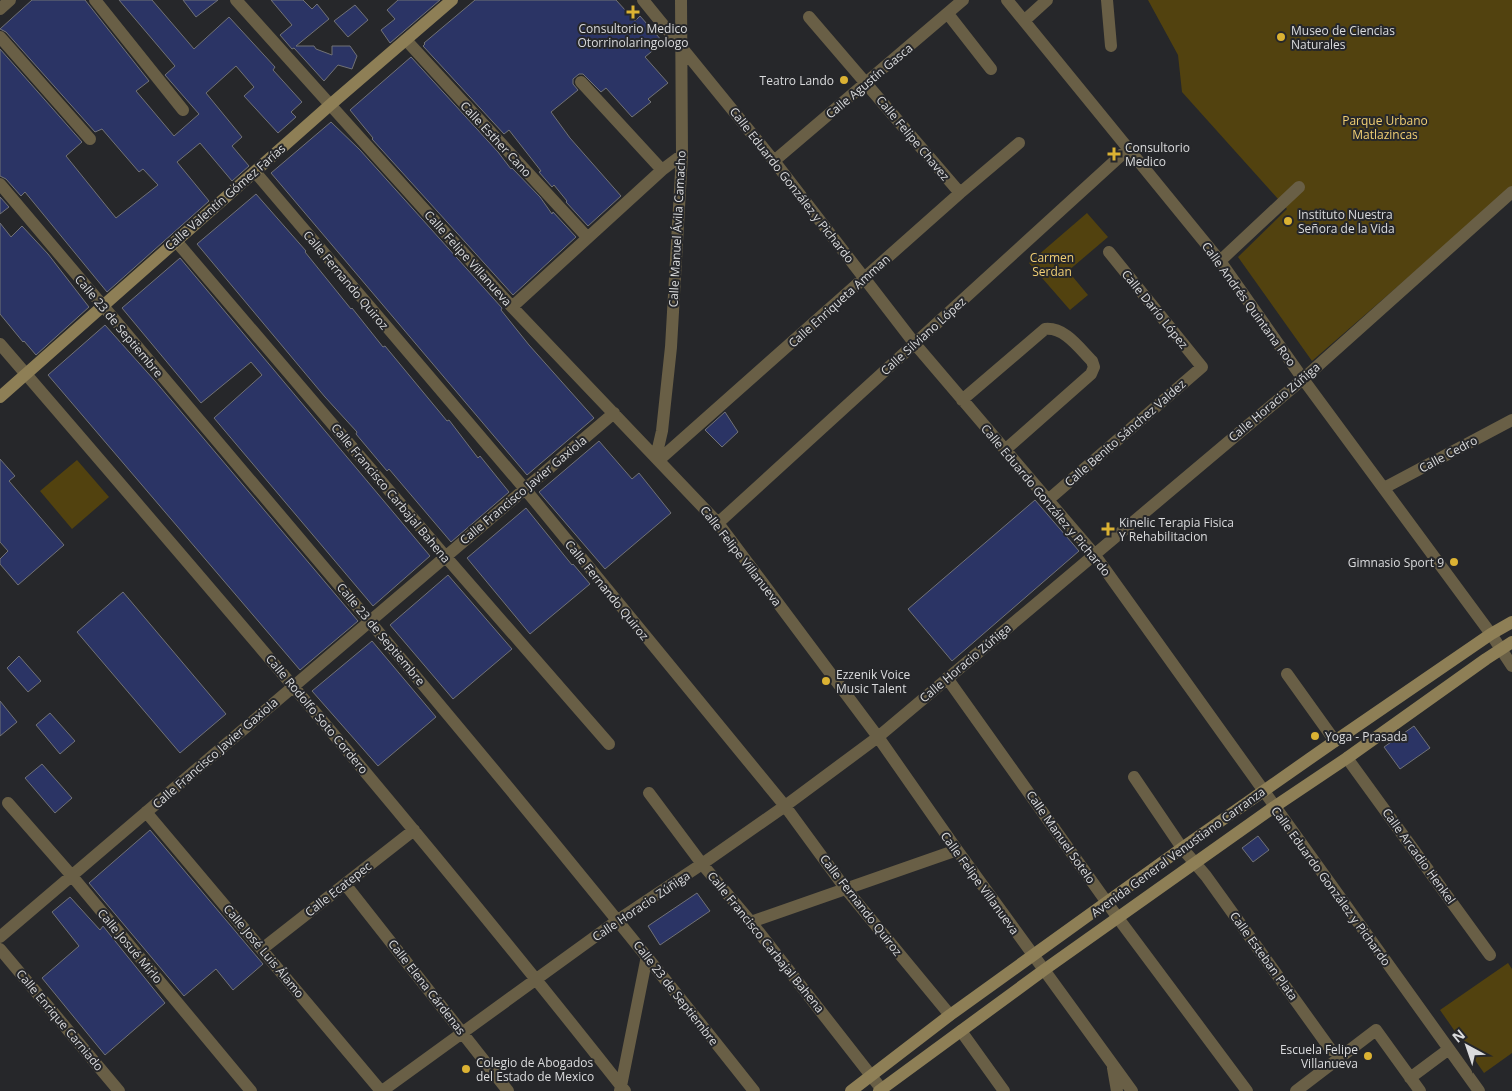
<svg xmlns="http://www.w3.org/2000/svg" width="1512" height="1091" font-family="'Open Sans',sans-serif">
<style>
.green{fill:#52420f}
.building{fill:#2b3465;stroke:#717276}
.lines{fill:none;stroke-linecap:round;stroke-linejoin:round}
.street{stroke:#695f46;stroke-width:12}
.secondary{stroke:#8e7f56;stroke-width:12}
.poi-dot{fill:#dbb233;stroke:#26272a;stroke-width:2}
.labels{text-anchor:middle;dominant-baseline:central;stroke-width:4;stroke-linejoin:round;paint-order:stroke}
.poi-label{font-size:12px;fill:#dadbdd;stroke:#26272a;text-anchor:start}
.street-label{font-size:12px;fill:#dadbdd;stroke:#26272a}
.park-label{font-size:12px;fill:#f1cf74;stroke:#26272a}
</style>
<rect width="100%" height="100%" fill="#26272a"/>
<path class="green" d="M1148,0H1512V187L1312,361L1238,257L1287,209L1182,92L1178,55Z
M1087,213L1108,237L1068,271L1088,295L1070,310L1029,263Z
M77,460L109,497L72,529L40,491Z
M1508,963L1512,969V1053L1484,1073L1440,1010Z"/>
<path class="building" d="M32,0H85L149,81L136,91L174,136L199,114L165,75L175,66L119,0H152L194,49L229,17L275,67L273,70L302,102L291,112L296,117L278,133L244,96L254,87L236,66L206,93L242,137L232,146L249,166L232,181L200,143L177,162L209,201L107,292L25,192L21,196L6,179L0,176V49L82,142L66,156L116,218L158,185L143,169L139,172L102,129L95,132L6,32L0,29Z
M183,0H218L196,17Z
M271,0H303L312,9L317,4L329,19L296,46H314L316,49L332,55V46H350L357,56L352,69L338,65L324,81L294,48L292,49L280,35L292,25Z
M398,0H440L390,43L381,30L395,19L387,10Z
M475,0H616L635,21L640,16L663,42L645,57L668,83L648,99L651,102L632,117L606,88L601,92L583,74H579L573,79V84L578,90L551,112L570,138L621,196L588,226L566,202L567,201L554,185L552,187L539,172L541,171L509,130L504,134L423,46L425,44L424,43Z
M355,5L368,20L348,37L334,21Z
M411,57L498,152L511,169L512,168L540,197L552,214L553,212L576,237L513,295L372,139L373,138L350,110Z
M331,122L360,150L502,308L501,310L529,345L594,418L527,475L271,173Z
M256,194L306,251L305,252L351,309L352,308L383,347L385,346L447,421L449,420L478,458L480,456L509,492L451,542L389,469L387,471L356,434L357,432L325,397L197,244Z
M0,197L9,207L0,214Z
M0,223L11,237L22,226L48,254L89,307L36,355L24,341L23,342L0,314Z
M180,258L430,556L373,606L214,418L262,375L251,362L201,403L122,308Z
M105,325L155,381L358,621L300,670L48,375Z
M725,412L738,432L722,447L705,430Z
M599,441L632,479L639,473L671,513L605,569L539,492Z
M0,459L15,476L9,481L64,545L18,585L0,564V559L8,551L0,542Z
M1035,500L1079,551L952,661L908,609Z
M526,508L572,565L573,564L590,584L530,634L467,558Z
M448,575L512,649L453,699L390,625Z
M123,592L226,714L180,753L77,632Z
M372,641L436,717L378,766L312,691Z
M19,656L41,681L28,692L7,668Z
M0,701L17,722L0,736Z
M50,713L75,741L60,754L36,725Z
M1414,726L1430,748L1400,769L1384,747Z
M42,764L72,798L55,813L25,778Z
M150,830L263,964L233,990L216,969L184,996L89,883Z
M1258,836L1269,850L1253,862L1242,848Z
M697,893L710,911L660,945L648,926Z
M70,897L100,930L103,926L165,1003L105,1055L42,978L79,946L52,912Z"/>
<g class="lines">
<path class="street" d="M95,0L183,110
M236,0L512,307L718,523L878,737L957,850L1132,1091
M643,0L774,161L915,344L1094,554L1479,1091
M1007,0L1220,261L1303,379L1491,634L1512,666
M1107,0L1111,46
M0,9L10,0
M948,14L991,69
M809,17L960,193
M1025,20L1047,0
M0,37L90,139
M406,40L587,237
M581,82L662,170
M774,161L963,0
M255,172L525,489L785,806L845,888L950,1015
M0,184C123,331 248,476 371,623C501,777 629,933 754,1091
M176,241L445,556L609,744
M1220,261L1299,187
M512,307L662,170L682,155
M0,344C212,590 424,836 625,1091
M962,400L1045,329C1065,327 1079,348 1092,361L1094,367L1091,374L1006,449
M656,457L662,431L671,347L682,155L681,0
M659,460L960,193L1019,143
M1384,488L1512,420
M1048,500L1202,367L1109,252
M718,523L1128,149
M1287,674L1335,741
M947,678L1118,918L1247,1091
M1347,758L1490,955
M1134,777L1182,848L1206,876L1331,1050
M649,793L702,864L751,922L883,1091
M8,803L72,876L251,1091
M146,812L381,1091
M345,884L508,1091
M751,922L957,850
M0,937L614,413
M0,949L119,1091
M262,949L414,830
M961,1031L1004,1091
M1113,1068L1117,1091
M1410,1078L1449,1049
M382,1091L618,920L702,864L785,806L878,737L1303,379L1512,192
M620,1091L647,956
M1296,1091L1376,1030L1420,1091"/>
<path class="secondary" d="M0,397L330,105L452,0
M851,1091L950,1015L1182,848L1335,741L1491,634L1512,622
M879,1091L1044,970L1274,807L1347,758L1486,659L1512,642"/>
</g>
<g class="poi-dot">
<path d="M630.5 4.5h5v5h5v5h-5v5h-5v-5h-5v-5h5z"/>
<circle cx="1281" cy="37" r="5"/>
<circle cx="844" cy="80" r="5"/>
<path d="M1111.5 146.5h5v5h5v5h-5v5h-5v-5h-5v-5h5z"/>
<circle cx="1288" cy="221" r="5"/>
<path d="M1105.5 521.5h5v5h5v5h-5v5h-5v-5h-5v-5h5z"/>
<circle cx="1454" cy="562" r="5"/>
<circle cx="826" cy="681" r="5"/>
<circle cx="1315" cy="736" r="5"/>
<circle cx="1368" cy="1056" r="5"/>
<circle cx="466" cy="1069" r="5"/>
</g>
<g class="labels">
<g class="poi-label">
<text x="633" y="28" text-anchor="middle">Consultorio Medico<tspan x="633" dy="14">Otorrinolaringologo</tspan></text>
<text x="1291" y="30">Museo de Ciencias<tspan x="1291" dy="14">Naturales</tspan></text>
<text x="834" y="80" text-anchor="end">Teatro Lando</text>
<text x="1125" y="147">Consultorio<tspan x="1125" dy="14">Medico</tspan></text>
<text x="1298" y="214">Instituto Nuestra<tspan x="1298" dy="14">Señora de la Vida</tspan></text>
<text x="1119" y="522">Kinelic Terapia Fisica<tspan x="1119" dy="14">Y Rehabilitacion</tspan></text>
<text x="1444" y="562" text-anchor="end">Gimnasio Sport 9</text>
<text x="836" y="674">Ezzenik Voice<tspan x="836" dy="14">Music Talent</tspan></text>
<text x="1325" y="736">Yoga - Prasada</text>
<text x="1358" y="1049" text-anchor="end">Escuela Felipe<tspan x="1358" dy="14">Villanueva</tspan></text>
<text x="476" y="1062">Colegio de Abogados<tspan x="476" dy="14">del Estado de Mexico</tspan></text>
</g>
<g class="street-label">
<text transform="translate(869 81) rotate(-40)">Calle Agustín Gasca</text>
<text transform="translate(913 138) rotate(50)">Calle Felipe Chavez</text>
<text transform="translate(496 139) rotate(47)">Calle Esther Cano</text>
<text transform="translate(792 185) rotate(52)">Calle Eduardo González y Pichardo</text>
<text transform="translate(225 197) rotate(-41)">Calle Valentín Gómez Farías</text>
<text transform="translate(677 229) rotate(-87)">Calle Manuel Ávila Camacho</text>
<text transform="translate(468 258) rotate(48)">Calle Felipe Villanueva</text>
<text transform="translate(346 280) rotate(50)">Calle Fernando Quiroz</text>
<text transform="translate(839 301) rotate(-42)">Calle Enriqueta Amman</text>
<text transform="translate(1249 304) rotate(54)">Calle Andrés Quintana Roo</text>
<text transform="translate(1155 309) rotate(51)">Calle Darío López</text>
<text transform="translate(119 326) rotate(50)">Calle 23 de Septiembre</text>
<text transform="translate(923 336) rotate(-42)">Calle Silviano López</text>
<text transform="translate(1274 402) rotate(-40)">Calle Horacio Zúñiga</text>
<text transform="translate(1125 433) rotate(-41)">Calle Benito Sánchez Valdez</text>
<text transform="translate(1448 454) rotate(-28)">Calle Cedro</text>
<text transform="translate(523 490) rotate(-40)">Calle Francisco Javier Gaxiola</text>
<text transform="translate(391 493) rotate(50)">Calle Francisco Carbajal Bahena</text>
<text transform="translate(1046 500) rotate(50)">Calle Eduardo González y Pichardo</text>
<text transform="translate(741 556) rotate(52)">Calle Felipe Villanueva</text>
<text transform="translate(607 590) rotate(51)">Calle Fernando Quiroz</text>
<text transform="translate(381 634) rotate(50)">Calle 23 de Septiembre</text>
<text transform="translate(965 663) rotate(-40)">Calle Horacio Zúñiga</text>
<text transform="translate(317 714) rotate(50)">Calle Rodolfo Soto Cordero</text>
<text transform="translate(215 753) rotate(-41)">Calle Francisco Javier Gaxiola</text>
<text transform="translate(1061 837) rotate(55)">Calle Manuel Sotelo</text>
<text transform="translate(1178 852) rotate(-36)">Avenida General Venustiano Carranza</text>
<text transform="translate(1419 856) rotate(54)">Calle Arcadio Henkel</text>
<text transform="translate(980 883) rotate(54)">Calle Felipe Villanueva</text>
<text transform="translate(1331 886) rotate(54)">Calle Eduardo González y Pichardo</text>
<text transform="translate(338 889) rotate(-38)">Calle Ecatepec</text>
<text transform="translate(861 905) rotate(52)">Calle Fernando Quiroz</text>
<text transform="translate(641 906) rotate(-34)">Calle Horacio Zúñiga</text>
<text transform="translate(766 942) rotate(51)">Calle Francisco Carbajal Bahena</text>
<text transform="translate(130 946) rotate(50)">Calle Josué Mirlo</text>
<text transform="translate(264 951) rotate(50)">Calle José Luis Álamo</text>
<text transform="translate(1264 956) rotate(54)">Calle Esteban Plata</text>
<text transform="translate(427 987) rotate(52)">Calle Elena Cárdenas</text>
<text transform="translate(676 993) rotate(52)">Calle 23 de Septiembre</text>
<text transform="translate(60 1020) rotate(50)">Calle Enrique Carniado</text>
</g>
<g class="park-label">
<text x="1385" y="120">Parque Urbano<tspan x="1385" dy="14">Matlazincas</tspan></text>
<text x="1052" y="257">Carmen<tspan x="1052" dy="14">Serdan</tspan></text>
</g>
</g>
<g transform="translate(1467 1046) rotate(320)" stroke="#26272a" stroke-width="4" paint-order="stroke">
<path d="M0-4L9 19L0 12L-9 19Z" fill="#dadbdd"/>
<text y="-8" font-size="14" font-weight="bold" text-anchor="middle" fill="#dadbdd">N</text>
</g>
</svg>
